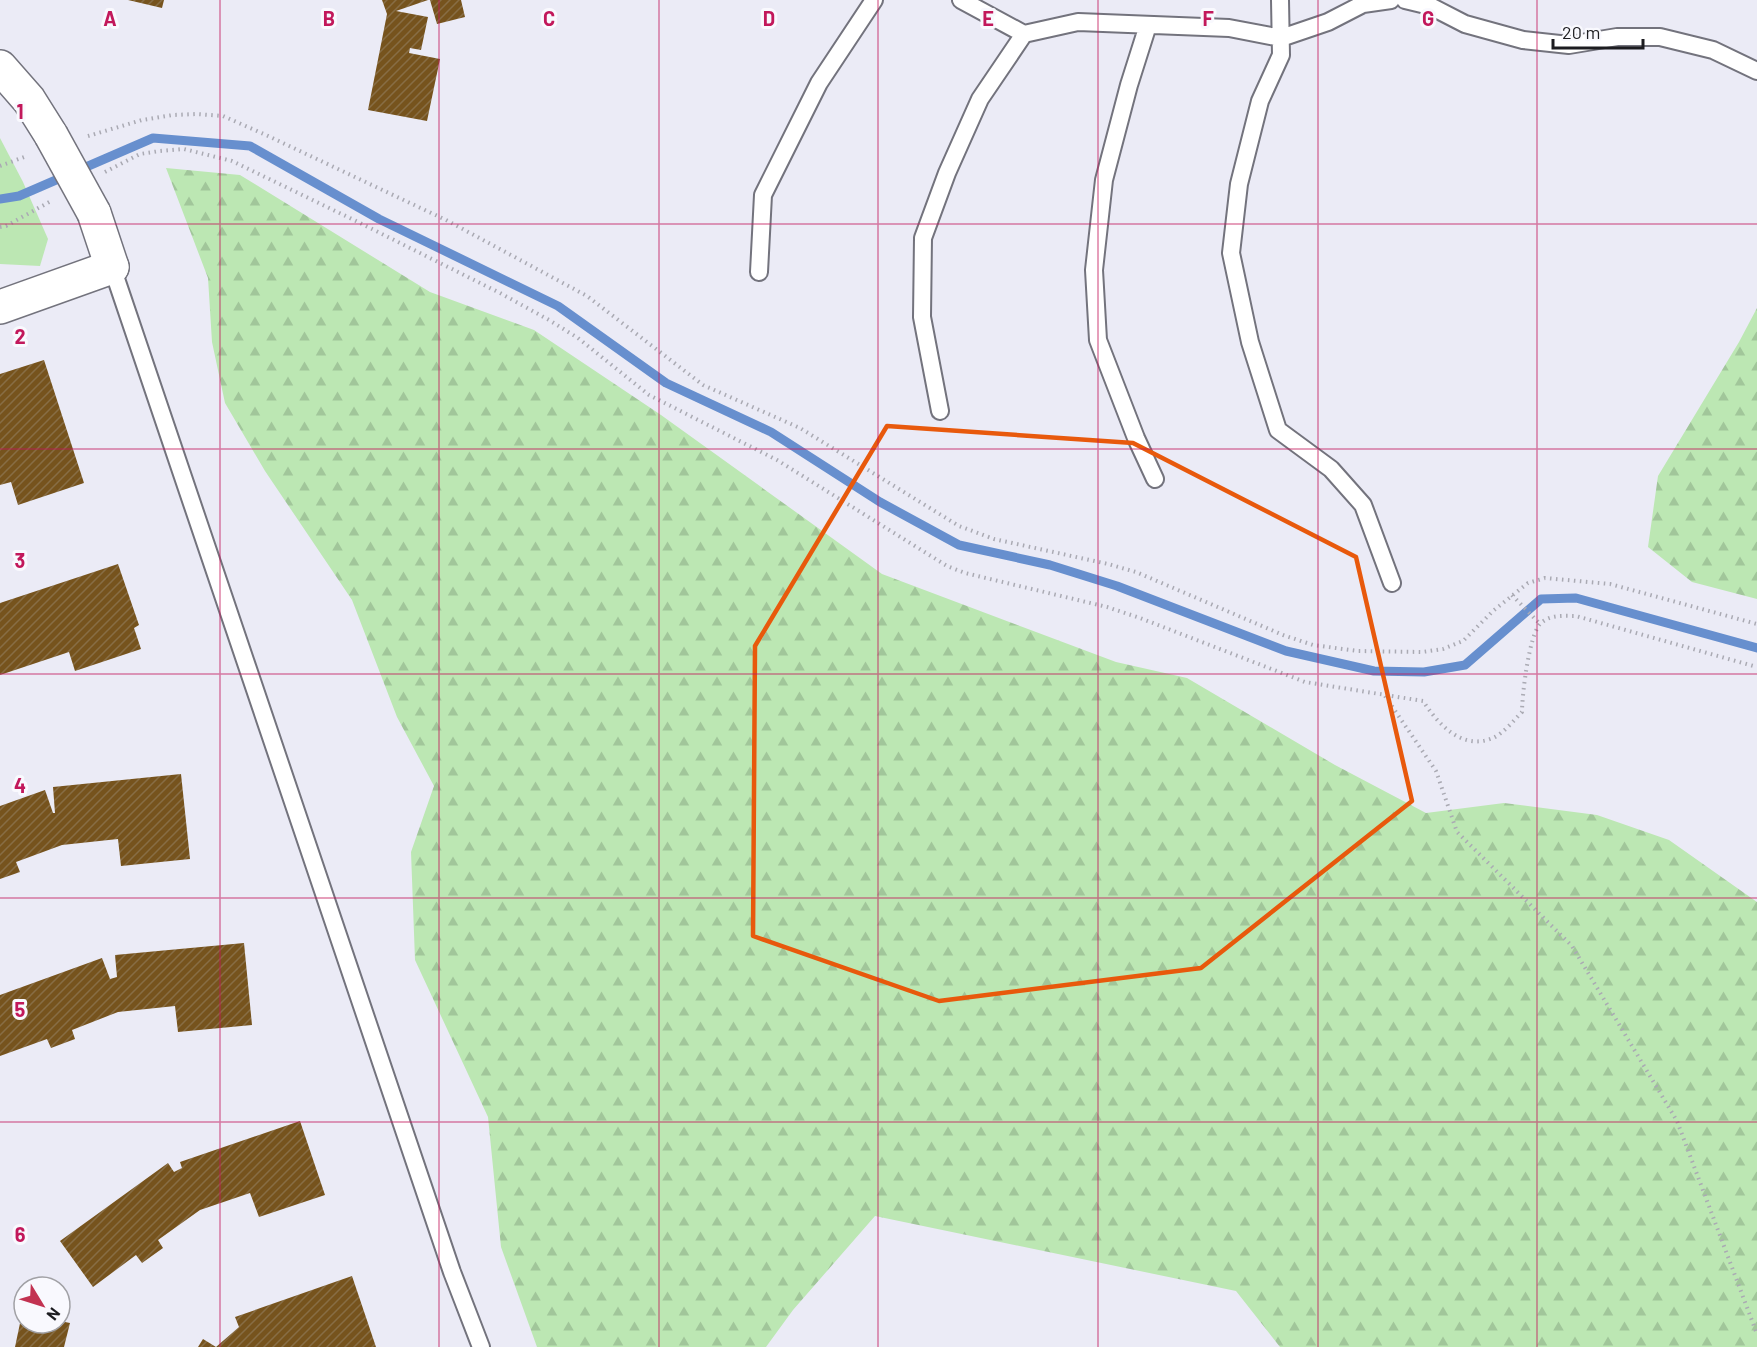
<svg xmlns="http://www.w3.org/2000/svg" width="1757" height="1347" font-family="Barlow,sans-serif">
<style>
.forest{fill:url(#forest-firs)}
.park{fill:#bce7b3}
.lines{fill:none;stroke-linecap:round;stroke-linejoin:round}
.stream{stroke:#678fce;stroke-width:9}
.building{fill:url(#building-hatch)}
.service-casing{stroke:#73737d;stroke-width:20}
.minor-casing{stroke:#73737d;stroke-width:36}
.tertiary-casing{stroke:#73737d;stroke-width:36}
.path{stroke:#aaaab3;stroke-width:4;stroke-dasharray:1.5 4.5;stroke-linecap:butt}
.service{stroke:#fff;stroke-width:16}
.minor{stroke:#fff;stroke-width:33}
.tertiary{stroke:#fff;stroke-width:33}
.tertiary-bridge-casing{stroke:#73737d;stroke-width:36;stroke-linecap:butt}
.tertiary-bridge{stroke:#fff;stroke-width:33}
.marked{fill:none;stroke:#e8590c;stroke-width:4.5;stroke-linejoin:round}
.grid{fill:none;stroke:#c2185b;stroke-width:1.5;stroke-opacity:0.55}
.grid-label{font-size:20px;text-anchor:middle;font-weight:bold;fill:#c2185b;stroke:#f9f9fe;stroke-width:6;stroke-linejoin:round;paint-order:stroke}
</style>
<defs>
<pattern id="forest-firs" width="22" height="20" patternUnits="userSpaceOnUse" patternTransform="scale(1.5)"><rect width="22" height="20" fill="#bce7b3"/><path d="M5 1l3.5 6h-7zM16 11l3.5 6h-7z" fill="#a1c69a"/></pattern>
<pattern id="building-hatch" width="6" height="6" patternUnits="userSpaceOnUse" patternTransform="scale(1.5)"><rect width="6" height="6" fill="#76531d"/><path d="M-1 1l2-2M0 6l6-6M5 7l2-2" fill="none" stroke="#876d45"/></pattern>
</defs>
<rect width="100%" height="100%" fill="#ebebf6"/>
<path class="forest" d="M166,168L240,175L430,292L534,330L661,415L882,574L1116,662L1187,678L1335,765L1426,813L1504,803L1597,815L1669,840L1757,902V1347H1280L1236,1291L875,1216L793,1310L766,1347H537L501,1247L488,1117L415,960L411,852L434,786L397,717L352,600L265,471L225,403L212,342L208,278Z
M1757,308V599L1692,582L1648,547L1658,476L1739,342Z"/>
<path class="park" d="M0,138L23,182L48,239L40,266L0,264Z"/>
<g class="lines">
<path class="stream" d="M0,199L19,196L153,138L250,146L379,219L558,306L666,383L771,432L880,502L959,545L1050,565L1117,586L1286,651L1374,671L1424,672L1465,665L1541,599L1576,598L1757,648"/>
</g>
<path class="building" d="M128,0H164L162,8Z
M382,0H428L396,11L428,17L421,50L410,48L409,53L440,59L427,121L368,110L387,14Z
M430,0H461L465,17L437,24Z
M44,360L84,483L18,505L11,482L0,485V374Z
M118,564L139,625L134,628L141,649L75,671L69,652L0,675V603Z
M181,774L190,859L121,866L118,839L62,845L16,862L20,872L0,879V806L45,790L53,813H55L53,787Z
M244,943L252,1025L178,1032L175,1006L118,1012L72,1030L75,1039L51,1048L47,1039L0,1056V995L102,958L110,979L117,977L115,955Z
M300,1121L325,1195L259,1217L250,1193L200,1210L158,1240L163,1248L142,1263L136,1255L93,1287L60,1241L168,1163L174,1172L182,1168L180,1162Z
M352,1276L376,1347H198L203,1339L216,1347L239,1327L235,1317Z
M23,1309L24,1323H60V1321L70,1323L64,1347H15Z"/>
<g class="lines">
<defs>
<path id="service" d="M961,0L1024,34L1078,22L1229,28L1281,38L1328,22L1363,4L1391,0
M1280,0L1281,55L1260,101L1239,184L1231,253L1250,342L1278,430L1331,469L1363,505L1392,583
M1405,0L1430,6L1465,24L1523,40L1569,45L1617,37H1660L1713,50L1757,71
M1148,25L1129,85L1104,180L1094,270L1098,340L1136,438L1155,479
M112,267L452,1272L481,1347
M759,272L763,195L819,83L874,0
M940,411L922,317L923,238L947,173L980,99L1024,34"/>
<path id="minor" d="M0,307L112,267"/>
<path id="tertiary" d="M0,67L29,100L51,135
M94,213L112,267"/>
</defs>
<use href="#service" class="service-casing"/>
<use href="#minor" class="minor-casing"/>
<use href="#tertiary" class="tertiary-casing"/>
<path class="path" d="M88,136L142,120L173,115L197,114L223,116L266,135L446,220L587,296L703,385L800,428L959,526L994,539L1108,564L1136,572L1283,635L1313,645L1358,651L1422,652L1443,649L1463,641L1493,611L1528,583L1545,578L1610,584L1757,624
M0,166L27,156
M105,172L140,154L160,151L184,149L232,161L358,222L500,293L549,320L578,338L649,395L777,460L947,566L965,573L1107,607L1140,618L1305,682L1423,701C1438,724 1462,751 1493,738C1504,733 1514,720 1522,712C1522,695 1529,636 1540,624C1550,614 1564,616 1576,616L1757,667
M0,227L6,226L51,201
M1512,595L1540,624
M1385,696L1436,771L1457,832L1572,946L1677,1121L1757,1334"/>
<use href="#service" class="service"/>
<use href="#minor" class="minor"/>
<use href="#tertiary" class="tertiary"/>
<defs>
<path id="tertiary-bridge" d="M51,135L94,213"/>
</defs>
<use href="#tertiary-bridge" class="tertiary-bridge-casing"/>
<use href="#tertiary-bridge" class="tertiary-bridge"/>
</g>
<path class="marked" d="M887,426L1133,443L1356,557L1412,801L1201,968L939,1001L753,936L755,646Z"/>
<path class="grid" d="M220,0V1347M439,0V1347M659,0V1347M878,0V1347M1098,0V1347M1318,0V1347M1537,0V1347M0,224H1757M0,449H1757M0,674H1757M0,898H1757M0,1122H1757"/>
<g class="grid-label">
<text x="110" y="26">A</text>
<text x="329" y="26">B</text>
<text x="549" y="26">C</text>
<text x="769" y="26">D</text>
<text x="988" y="26">E</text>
<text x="1208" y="26">F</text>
<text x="1428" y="26">G</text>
<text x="20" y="119">1</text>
<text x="20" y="344">2</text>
<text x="20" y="568">3</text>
<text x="20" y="793">4</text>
<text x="20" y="1017">5</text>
<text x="20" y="1242">6</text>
</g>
<g transform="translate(42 1305) rotate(128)"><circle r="28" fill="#f9f9fe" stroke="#a1a1a5" stroke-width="1.5"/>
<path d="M0-4.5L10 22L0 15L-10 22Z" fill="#c23251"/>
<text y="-9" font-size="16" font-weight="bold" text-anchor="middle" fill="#1c1c20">N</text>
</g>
<path d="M1553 39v9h90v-9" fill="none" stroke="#1c1c20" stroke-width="3"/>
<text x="1562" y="39" font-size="18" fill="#1c1c20" stroke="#f9f9fe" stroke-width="4.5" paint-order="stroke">20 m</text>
</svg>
